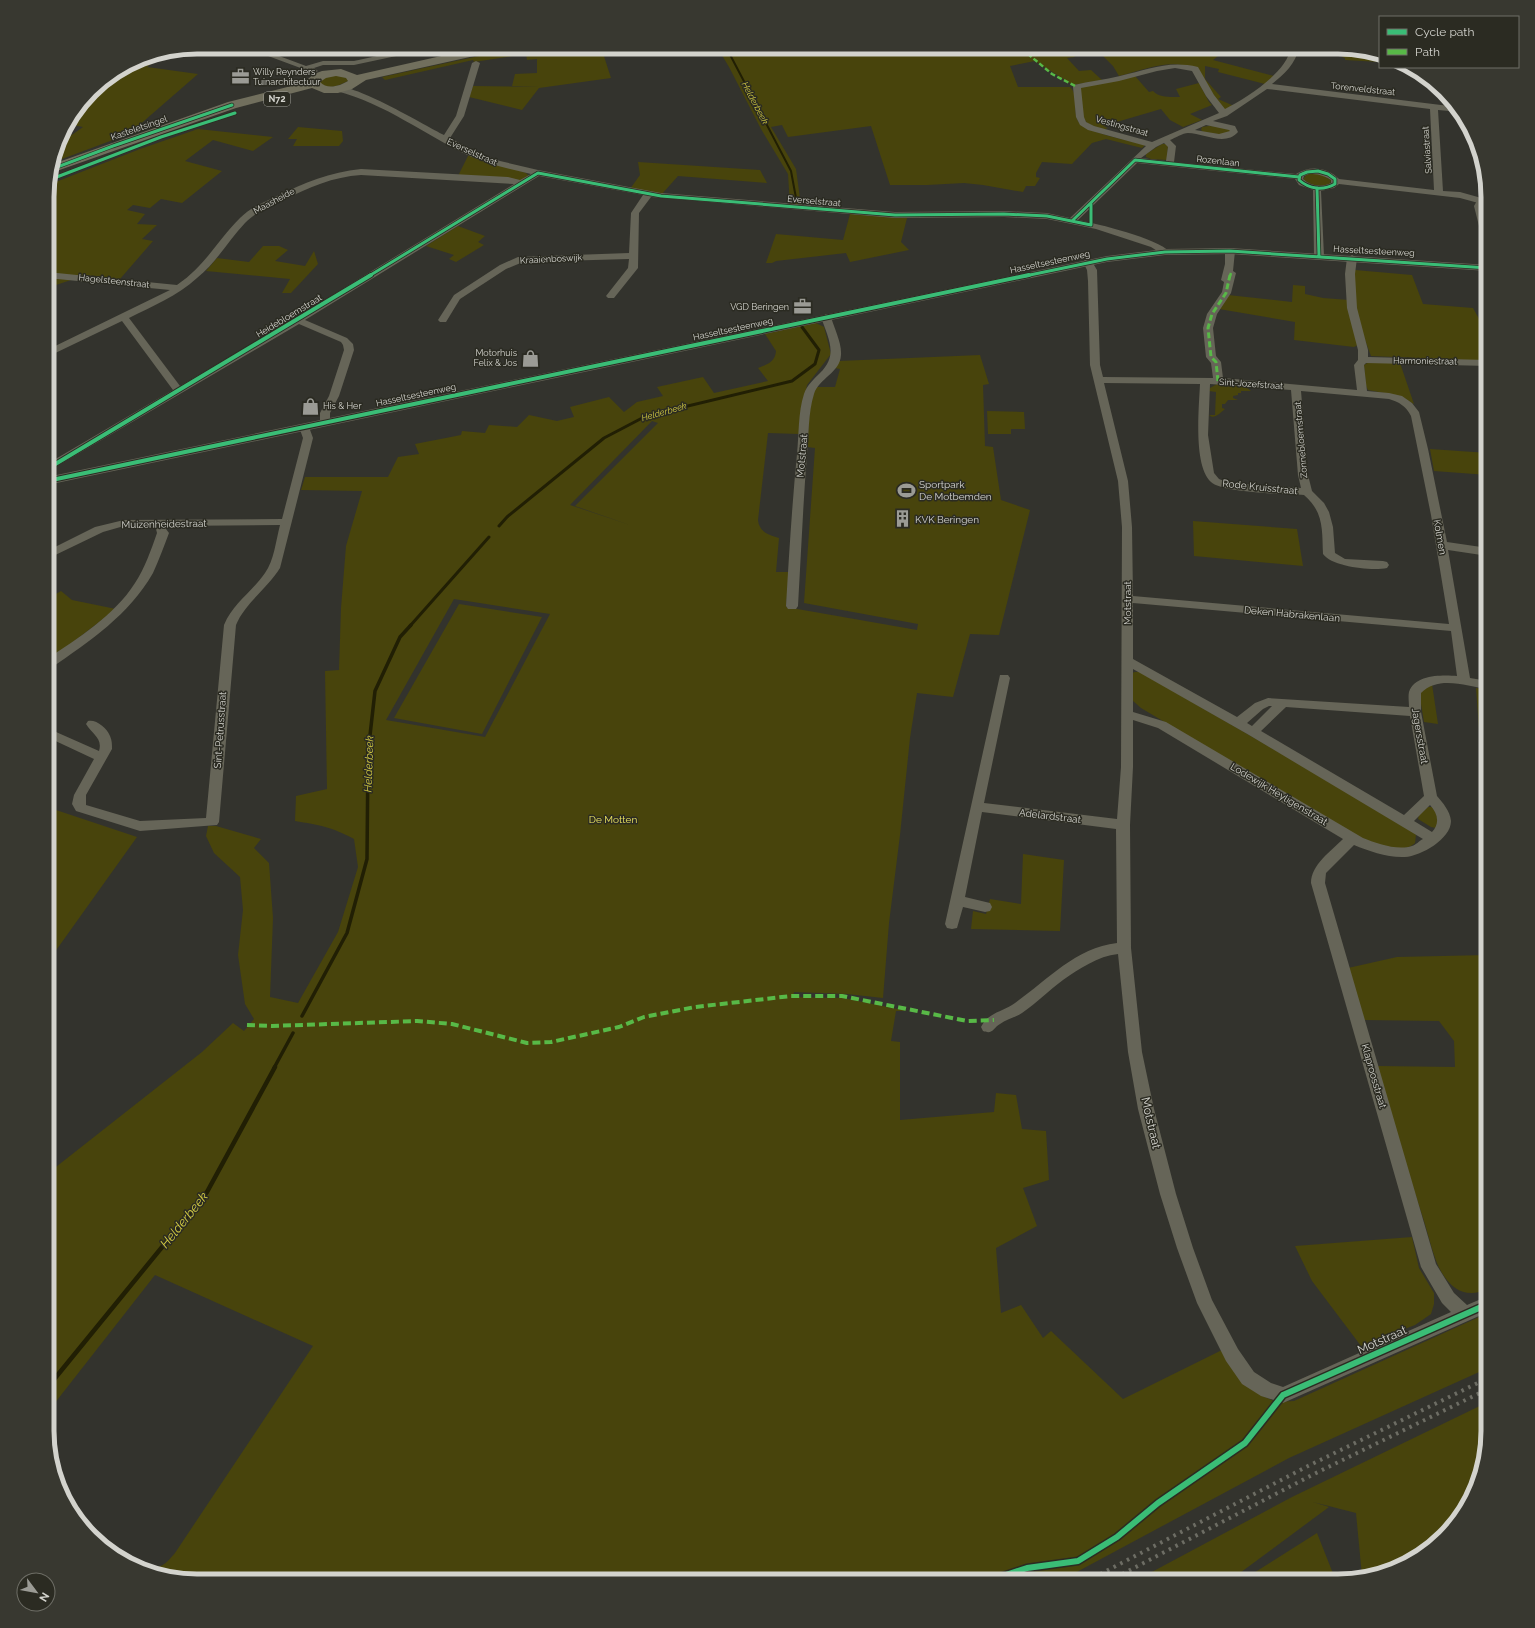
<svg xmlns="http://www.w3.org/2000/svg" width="1535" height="1628" font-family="Raleway,sans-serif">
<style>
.green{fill:#48440c;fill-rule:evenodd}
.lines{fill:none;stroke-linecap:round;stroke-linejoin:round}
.stream-far3{stroke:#211f04;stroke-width:2}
.stream-far2{stroke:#211f04;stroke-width:3}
.stream-far1{stroke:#211f04;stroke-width:3.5}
.stream{stroke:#211f04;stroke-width:4.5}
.minor{fill:#666558;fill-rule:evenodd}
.tertiary{fill:#666558;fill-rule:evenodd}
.primary{fill:#716f5d;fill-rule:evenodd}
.rail{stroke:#6d6d64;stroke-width:4;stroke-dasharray:2.5 5;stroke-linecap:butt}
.quiet-far2{stroke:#58b947;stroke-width:2.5;stroke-dasharray:5 2.5;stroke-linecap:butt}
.quiet-far1{stroke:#58b947;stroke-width:3;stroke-dasharray:6 3;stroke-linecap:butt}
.quiet{stroke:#58b947;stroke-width:4;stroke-dasharray:8 4;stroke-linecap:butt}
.cycleway-far2-casing{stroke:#2b2b22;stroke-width:4.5}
.cycleway-far1-casing{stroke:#2b2b22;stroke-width:6}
.cycleway-casing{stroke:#2b2b22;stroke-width:9}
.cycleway-far2{stroke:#3abd76;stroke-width:3}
.cycleway-far1{stroke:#3abd76;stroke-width:4}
.cycleway{stroke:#3abd76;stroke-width:6}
.labels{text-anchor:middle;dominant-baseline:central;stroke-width:3;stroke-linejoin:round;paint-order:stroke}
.far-poi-label{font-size:9px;fill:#d3d3cd;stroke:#2b2b22;text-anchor:start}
.far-street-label{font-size:9px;fill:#d3d3cd;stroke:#2b2b22}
.shield{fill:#2b2b22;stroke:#a1a19a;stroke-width:1}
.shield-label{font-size:9px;font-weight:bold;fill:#d3d3cd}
.far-water-label{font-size:9px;font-style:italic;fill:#d5cd41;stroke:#2b2b22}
.street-label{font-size:10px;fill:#d3d3cd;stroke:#2b2b22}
.poi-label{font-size:10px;fill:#d3d3cd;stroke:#2b2b22;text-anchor:start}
.park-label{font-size:10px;fill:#f0e861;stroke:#2b2b22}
.water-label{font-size:11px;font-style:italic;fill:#d5cd41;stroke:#2b2b22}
.near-street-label{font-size:12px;fill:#d3d3cd;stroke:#2b2b22}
.near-water-label{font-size:13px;font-style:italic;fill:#d5cd41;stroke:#2b2b22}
.rim{fill:none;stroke:#d3d3cd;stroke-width:5}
</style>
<rect width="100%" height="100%" fill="#33332d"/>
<path class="green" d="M520,47H601L611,78L539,88L522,110L469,97L473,86L540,87L512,86L515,74L537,73V59L527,60L526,54L474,62L473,60L385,80L382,77Z
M717,47H1222L1223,52L1213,60L1274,76L1265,84L1218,72L1219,69L1205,66V79L1221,97L1218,99L1234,106L1224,110L1192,67C1166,59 1144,70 1119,76L1113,66L1095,48L1070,50L1075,57L1067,58L1079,71L1091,70L1102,80L1073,85L1035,61L1010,66L1018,87H1070C1079,96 1073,108 1077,119C1080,132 1132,141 1145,145L1142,148L1106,139L1092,143L1072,164L1042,162L1036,173V177L1040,178L1035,186H1026L1023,192L983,185L964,183L927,185H890L871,126L788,137L782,125L771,127L796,169L801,206L790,205L788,174L761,129L729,67Z
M1348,47L1380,56V62L1345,60V58L1342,57Z
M165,53L147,67L198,74L129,134L54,162L59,144L83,127L68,124L98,84L140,58Z
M335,75L347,78L348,81C339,85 329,91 320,83L322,79Z
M1135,76L1149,92L1153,91C1159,98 1171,97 1180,97L1176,89L1199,83L1209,102L1212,105L1190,114L1202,120L1183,127L1170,120L1161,109L1103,126L1108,128L1102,130L1087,123L1083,117L1079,90L1082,87Z
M1209,126L1225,127L1231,131L1225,135L1203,132L1201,130L1202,127Z
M298,127L342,131L343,141L339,146H293L297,139H288Z
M198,129L273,137L253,151L213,140L185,161L222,171L182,203L161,199L150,208L133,205L127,210L145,214L137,224L157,225L142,239L153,241L120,279L86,275L47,288L48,185L140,149Z
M1162,144H1168L1167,160L1151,159L1146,157V154Z
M469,154L526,173L529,176L520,180L458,176Z
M638,162L760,170L767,183L678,176L662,194L630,189L640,175Z
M1319,173L1331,180L1330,184C1319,187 1312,186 1303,179L1307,174Z
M850,214L907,218L901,242L909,250L850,262L846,253L776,261L772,263H766L776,234L843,240Z
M458,226L485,236L478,242L484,245L456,262L449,259L454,255L426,246Z
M263,246H279L288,250L275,261L305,266L314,251L318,264L291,293H282L290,279L206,271L217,258L249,262Z
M1355,270L1412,275L1423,304L1473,308L1488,335V361L1371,356L1364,337L1355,309Z
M1293,285L1305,286V294L1323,298L1349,300L1358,345L1354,347L1294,340L1295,322L1219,309L1228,295L1292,302Z
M816,323L824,327L831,354L807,385L799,434L768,433L758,520C759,532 769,535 779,538L776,572H789L786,607L917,630L918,624L804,603L815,448L807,447C809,427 808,405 816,387H835L840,369L835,368L839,361L980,355L989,384L983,385L985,446L993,447L1001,500L1030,510L999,635L970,634L953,697L917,693L910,738L900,835L889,923L883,998L847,994L794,992L793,997L843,998L907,1011H896L891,1041L900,1042V1120L994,1112L996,1093L1016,1095L1022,1129L1046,1131L1049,1180L1023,1188L1037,1226L996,1248L1001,1313L1021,1305L1043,1338L1051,1331L1123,1399L1222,1350L1263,1396L1276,1402L1294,1401L1488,1313V1368L1289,1458L1060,1581H197L146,1569C160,1569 166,1564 175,1553L313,1346L155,1275L47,1413V1174L202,1052L233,1023L244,1031L254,1019L245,1004L238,955L243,910L240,877L214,853L206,836L208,826H216L261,839L254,848L269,863L273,918L270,997L298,1003L338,932L358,867L354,839C332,827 319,825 295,821L296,796L327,789L325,671L339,670L341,608L346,546L362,491L301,490L305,477H388L398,457L419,454L415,444L461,435L462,431L485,433L489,425L517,427L529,415L557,421L574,417L570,407L609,397L624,412L637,402L663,396L657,387L703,377L714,393L768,381L758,368C768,364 775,362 776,351L765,334ZM652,421L658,423L575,506L630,525L570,505ZM454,599L550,614L485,737L386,720Z
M1369,362L1400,363L1414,404L1400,396L1368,390L1366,386L1364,365Z
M1217,384L1244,385L1251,391H1241V393H1238V395L1233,396V398L1238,400H1228L1225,404H1222V408L1225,409C1220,413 1214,420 1209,415H1215L1216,392L1209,391L1210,388Z
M987,411L1024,412L1025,429H1011V434H988Z
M1430,449L1488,453V475L1434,471Z
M1193,521L1297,529L1303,566L1194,556Z
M61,591L72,600L116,609L47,662V599Z
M459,604L542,617L482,734L394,718Z
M1135,672H1140L1410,828L1416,835L1415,843C1403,855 1375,844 1361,839L1141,708L1132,700V673Z
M1432,684L1438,724L1424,722L1420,698L1421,691Z
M1476,688L1488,689V729H1479Z
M47,807L137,837L47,963Z
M1428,807H1435L1440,826L1436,828L1431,827L1418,819L1419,815Z
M1023,854L1064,860L1060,931L971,929L973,911L986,914L990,899L1021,904Z
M1488,955V1289C1468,1298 1454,1292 1442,1273C1434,1260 1429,1237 1424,1221C1407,1170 1392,1118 1377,1066L1455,1067L1454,1041L1439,1021L1363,1020L1348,968L1397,957Z
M1412,1237L1419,1268L1434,1293V1304L1431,1314L1415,1325L1361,1346L1312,1281L1295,1246Z
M1488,1402V1431L1473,1497L1437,1544L1395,1570L1362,1576L1356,1513L1313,1502L1329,1507L1229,1581H1135L1292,1497Z
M1317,1533L1336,1581H1241Z"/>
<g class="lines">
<path class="stream-far3" d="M726,47L791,171L796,198L794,204"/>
<path class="stream-far2" d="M499,526L507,517L604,438L646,416L792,381L815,364L819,350L802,327
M410,626L489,537"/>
<path class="stream-far1" d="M302,1016L347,933L367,859L368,753L375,691L400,637L411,625
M274,1068L293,1033"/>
<path class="stream" d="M47,1388L207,1192L275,1067"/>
<path class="minor" d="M244,47H255L306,66L323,61H354L418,47H433L429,49L354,65H323L314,68L318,71L314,73Z
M1291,47H1299C1296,64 1284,74 1272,84L1457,107L1460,112L1438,110L1443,191L1460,192L1485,199L1486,201L1485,203L1482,204L1460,198L1339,184L1334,188L1321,191L1324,256L1319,259L1314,256L1313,190L1299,185L1295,179L1137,163L1078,220C1098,224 1157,238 1170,252L1168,254H1162L1151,247L1096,229L1047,219L1004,217L895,218L651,197L639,213L638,268L614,298H608L606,296L628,268L629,259L523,262L506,269L460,299L446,322H440L438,320L454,295L500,265L518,257L629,253L631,213L643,195L539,176L305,320L347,338L353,344L354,350L339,396L330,413V422L329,424H321L320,422V413L329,396L344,350L343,345L341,342L299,324L47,472V464L173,390L122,321L47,357V350L170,290L47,278V272L177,285C206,265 217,241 240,218C250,208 264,202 277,196C304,183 330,172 361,169L508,177L520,180L531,174C511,169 490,165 472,157C426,136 385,103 336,91V87C354,83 424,125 444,135L456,116L472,63L476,61L480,63L464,116L450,138L478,153L500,161L538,170L661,193L895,212L1004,211L1047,213L1070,218L1146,146L1088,130L1080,125L1076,117L1073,87L1074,85C1089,81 1105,80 1120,76C1148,70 1168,60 1198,67L1214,95L1225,109C1246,98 1287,73 1291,47ZM1175,68L1192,71L1206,96L1219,113L1152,142L1094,126L1086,122L1084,117L1081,88L1119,81L1157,71ZM1267,89L1430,109L1434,190L1339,179C1328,167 1309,165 1296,174L1174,162L1176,146L1170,140C1175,138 1183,133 1188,133C1204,133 1225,147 1238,132L1235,126L1213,121L1227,116ZM1206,125L1229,130L1230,131L1219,134L1195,130ZM1164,143L1168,147L1166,161L1141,158L1156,147ZM1309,174C1318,174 1323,175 1331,180V183C1321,188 1311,186 1303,179L1304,176ZM361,175L514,184L295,318L180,386L129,318C153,306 177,296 197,278C216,263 228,241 245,223C256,212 270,206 284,200C309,187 333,177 361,175Z
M1230,248L1235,251L1233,271L1236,273L1231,293L1217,314L1213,328L1216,356L1221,362L1223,378L1357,390L1354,365L1358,360V350L1347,308L1345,274L1347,258L1352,255L1357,258L1355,274L1357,308L1368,350V357L1488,360V366L1366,363L1364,365L1367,391L1389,393L1402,396L1412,403L1419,412L1428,449L1447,542L1488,548V556L1448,550L1470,678L1488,681V689C1467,686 1438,675 1421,693V712L1437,796C1443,803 1450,811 1451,821C1451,839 1421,856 1405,857C1388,858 1369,851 1354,845L1326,873L1325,883L1436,1264L1454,1293L1467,1305L1488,1296V1312L1283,1403L1261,1396L1242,1384L1226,1361L1197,1303L1177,1248L1160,1194L1138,1109L1128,1052L1118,954C1098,956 1079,969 1063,980C1049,990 1037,1003 1022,1013C1016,1017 1007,1019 1000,1024C993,1028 993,1035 983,1031L981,1027C988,1013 1001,1012 1012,1005C1046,982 1074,948 1117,943L1116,829L982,812L965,897L990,903L992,907L990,911L985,912L963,907L957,928L952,929L947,928L945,924L1000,675H1008L1010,678L984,803L1117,819L1121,767L1122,527L1118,481L1090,365L1088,281L1087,270L1083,262L1085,260H1091L1097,270L1100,365L1103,377L1213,378L1211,363L1206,357L1203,328L1207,314L1222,292L1224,282L1221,280L1225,264V251ZM1104,383L1200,384C1199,407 1193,466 1211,482C1222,493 1286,494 1304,495C1324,512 1322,530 1323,554C1332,567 1372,571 1387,568L1389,565L1387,562L1383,561L1345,559L1335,553L1333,527L1329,512L1324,503L1312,491L1308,475L1301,391L1389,399C1399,402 1406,406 1411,416L1431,515L1449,624L1133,596L1132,527L1128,481ZM1210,384L1291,390L1298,475L1301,488L1229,483L1219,479L1214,473L1208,435ZM1133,603L1451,631L1457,676C1443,675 1415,674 1409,692C1408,696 1409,703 1409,707L1268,698L1255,703L1237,717L1133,659ZM1133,669L1249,735L1423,839C1419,841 1416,845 1412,846C1397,851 1376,843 1363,838L1166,722L1133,712ZM1269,706H1272L1252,726L1247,723L1263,709ZM1286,707L1410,716L1424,796L1404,815L1261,731ZM1133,720L1158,728L1343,839C1331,851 1311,865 1311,883L1421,1267L1442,1303L1451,1312L1283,1387L1271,1383L1254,1372L1238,1349L1212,1300L1193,1248L1176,1194L1154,1109L1142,1052L1131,948L1130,825L1133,767ZM1430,805C1438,814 1440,823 1432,832L1414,821Z
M826,314L831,317C834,328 842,343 841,355C840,373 819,378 814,394C808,413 809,435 807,454C803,505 801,555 798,606L796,609H788L786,606C789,555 792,505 797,454C799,435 798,412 804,394C807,385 814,379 820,373C839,355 828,338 821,317Z
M304,424L309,427L313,438L280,568C267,589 245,603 236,625L219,822L217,825L140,831L76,811L72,804L74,795L94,759L47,737V728L99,751C103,738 92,734 86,724L88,721C96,719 107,728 110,736C112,740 112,745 112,749L86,795V805L140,821L206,818L224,625C233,603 252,592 265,573C274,561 276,540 280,525L167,526L166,529L169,533C164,546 159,560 153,573C129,615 90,641 51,668L47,669V659C78,638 114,616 135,583C145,568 151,550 157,533L156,529V526H124L103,532L47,559V551L95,527L124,520L282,519L303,438L299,427Z"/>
<path class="tertiary" d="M1488,196V203L1484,206L1488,219V241L1482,238L1474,206L1478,199Z
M1230,248L1488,265V271L1230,254L1165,255L1107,262L47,485V477L1107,256L1165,249Z"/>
<path class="primary" d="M481,47H503L501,49L497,51L366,80L352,89L338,93H324L312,88L236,108L51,173L53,164L228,102L303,83L314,74L322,71L341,69L357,75ZM336,76L346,78L348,81C340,86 327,90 320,82L326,78Z"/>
<path class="rail" d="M1087,1581L1308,1466L1488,1378
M1109,1581L1314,1474L1488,1389"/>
<path class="quiet-far2" d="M1022,49L1052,74L1077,87
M1230,276L1231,273"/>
<path class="quiet-far1" d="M1218,381L1216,362L1211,357L1208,328L1212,314L1226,293L1230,275"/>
<path class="quiet" d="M247,1025L272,1026L417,1021L452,1024L527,1043L551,1042L619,1027L644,1017L695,1007L791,996H842L967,1021L994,1020"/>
<defs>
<path id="cycleway-far2" d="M52,169L113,146L232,105
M1318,171L1328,174L1335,179V184C1323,191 1309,189 1299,180L1300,175L1307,172Z
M49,180L161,137L235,113
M1317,188L1319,256
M1072,221L1135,160L1299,177
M369,276L538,173L661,196L895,215L1004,214L1047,216L1091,225V204
M1025,276L1107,259L1165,252L1230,251L1488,268"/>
<path id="cycleway-far1" d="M47,469L371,275
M47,481L1029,275"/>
<path id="cycleway" d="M988,1581L1027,1568L1078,1561L1117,1537L1158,1503L1245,1443L1283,1395L1488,1304"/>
</defs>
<use href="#cycleway-far2" class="cycleway-far2-casing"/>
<use href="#cycleway-far1" class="cycleway-far1-casing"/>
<use href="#cycleway" class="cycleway-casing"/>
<use href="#cycleway-far2" class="cycleway-far2"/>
<use href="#cycleway-far1" class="cycleway-far1"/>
<use href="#cycleway" class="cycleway"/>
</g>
<defs>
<symbol id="office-bare" viewBox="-9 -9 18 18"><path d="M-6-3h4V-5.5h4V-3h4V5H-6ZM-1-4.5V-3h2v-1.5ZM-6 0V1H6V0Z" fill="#9b9b95" stroke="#2b2b22" stroke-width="2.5" paint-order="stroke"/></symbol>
<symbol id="shop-bare" viewBox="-9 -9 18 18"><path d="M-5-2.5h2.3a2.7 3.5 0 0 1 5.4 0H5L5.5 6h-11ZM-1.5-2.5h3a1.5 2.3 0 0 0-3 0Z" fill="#9b9b95" stroke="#2b2b22" stroke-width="2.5" paint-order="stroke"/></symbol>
<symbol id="stadium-bare" viewBox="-9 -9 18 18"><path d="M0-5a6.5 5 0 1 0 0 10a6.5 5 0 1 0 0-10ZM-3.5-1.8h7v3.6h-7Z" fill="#9b9b95" stroke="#2b2b22" stroke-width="2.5" paint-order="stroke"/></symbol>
<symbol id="building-bare" viewBox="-9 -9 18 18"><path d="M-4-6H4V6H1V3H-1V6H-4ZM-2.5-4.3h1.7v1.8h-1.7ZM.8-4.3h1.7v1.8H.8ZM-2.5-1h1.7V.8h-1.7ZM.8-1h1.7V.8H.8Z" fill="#9b9b95" stroke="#2b2b22" stroke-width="2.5" paint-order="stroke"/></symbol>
</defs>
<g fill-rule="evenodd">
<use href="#office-bare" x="228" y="64" width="25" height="25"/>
<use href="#office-bare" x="790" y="294" width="25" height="25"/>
<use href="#shop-bare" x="518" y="346" width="25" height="25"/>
<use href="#shop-bare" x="298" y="394" width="25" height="25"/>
<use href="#stadium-bare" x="894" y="478" width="25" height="25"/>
<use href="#building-bare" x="890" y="506" width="25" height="25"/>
</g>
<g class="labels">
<g class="far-poi-label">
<text x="253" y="72">Willy Reynders<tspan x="253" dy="10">Tuinarchitectuur</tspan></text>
<text x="789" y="307" text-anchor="end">VGD Beringen</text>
<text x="517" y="353" text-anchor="end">Motorhuis<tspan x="517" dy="10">Felix &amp; Jos</tspan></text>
<text x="323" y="406">His &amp; Her</text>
</g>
<g class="far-street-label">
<text transform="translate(1363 89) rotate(6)">Torenveldstraat</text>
<text transform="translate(1122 126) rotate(16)">Vestingstraat</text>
<text transform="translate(139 128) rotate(-19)">Kasteletsingel</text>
<text transform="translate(1427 150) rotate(-94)">Salviastraat</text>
<text transform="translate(472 152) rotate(24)">Everselstraat</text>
<text transform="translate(1218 161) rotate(6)">Rozenlaan</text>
<text transform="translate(274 201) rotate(-28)">Maasheide</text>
<text transform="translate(814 201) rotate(5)">Everselstraat</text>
<text transform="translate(1374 251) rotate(3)">Hasseltsesteenweg</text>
<text transform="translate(551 259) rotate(-3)">Kraaienboswijk</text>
<text transform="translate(1050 262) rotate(-12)">Hasseltsesteenweg</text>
<text transform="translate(114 281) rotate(6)">Hagelsteenstraat</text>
<text transform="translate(289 316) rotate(-31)">Heidebloemstraat</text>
<text transform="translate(733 329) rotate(-12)">Hasseltsesteenweg</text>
<text transform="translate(1425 361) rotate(1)">Harmoniestraat</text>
<text transform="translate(1251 384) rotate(4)">Sint-Jozefstraat</text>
<text transform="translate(416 395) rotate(-12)">Hasseltsesteenweg</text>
<text transform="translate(1301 440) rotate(-95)">Zonnebloemstraat</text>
</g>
<rect class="shield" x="264" y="92" width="26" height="14" rx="3"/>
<g class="shield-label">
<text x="277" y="99">N72</text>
</g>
<g class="far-water-label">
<text transform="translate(755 103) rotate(62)">Helderbeek</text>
<text transform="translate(664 412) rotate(-16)">Helderbeek</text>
</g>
<g class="street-label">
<text transform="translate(802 456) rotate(-85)">Motstraat</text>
<text transform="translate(1260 487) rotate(6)">Rode Kruisstraat</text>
<text transform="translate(164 524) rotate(-1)">Muizenheidestraat</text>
<text transform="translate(1440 537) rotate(80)">Kolmen</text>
<text transform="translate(1127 603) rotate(-90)">Motstraat</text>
<text transform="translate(1292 614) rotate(5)">Deken Habrakenlaan</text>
<text transform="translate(220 730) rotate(-86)">Sint-Petrusstraat</text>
<text transform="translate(1420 736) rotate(80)">Jagersstraat</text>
<text transform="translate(1279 794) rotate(31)">Lodewijk Heyligenstraat</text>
<text transform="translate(1050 816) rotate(7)">Adelardstraat</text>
<text transform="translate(1374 1076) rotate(74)">Klaproosstraat</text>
</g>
<g class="poi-label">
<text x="919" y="484">Sportpark<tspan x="919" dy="12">De Motbemden</tspan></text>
<text x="915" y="519">KVK Beringen</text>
</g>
<g class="park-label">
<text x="613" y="819">De Motten</text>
</g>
<g class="water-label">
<text transform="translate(369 764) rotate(-88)">Helderbeek</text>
</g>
<g class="near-street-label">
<text transform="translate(1151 1123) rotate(77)">Motstraat</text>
<text transform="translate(1382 1340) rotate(-24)">Motstraat</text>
</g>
<g class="near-water-label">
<text transform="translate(184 1220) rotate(-51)">Helderbeek</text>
</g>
</g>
<path d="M0 0H1535V1628H0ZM197 54H1338A143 143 0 0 1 1481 197V1431A143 143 0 0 1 1338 1574H197A143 143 0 0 1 54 1431V197A143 143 0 0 1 197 54Z" fill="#383830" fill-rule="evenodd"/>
<path class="rim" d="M197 54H1338A143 143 0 0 1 1481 197V1431A143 143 0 0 1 1338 1574H197A143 143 0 0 1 54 1431V197A143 143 0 0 1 197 54Z"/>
<rect x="1379" y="16" width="140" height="52" fill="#2b2b22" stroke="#6e6e66"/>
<rect x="1387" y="29" width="20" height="6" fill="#3abd76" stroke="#6e6e66"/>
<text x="1415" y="36" font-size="12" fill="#d3d3cd">Cycle path</text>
<rect x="1387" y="49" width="20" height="6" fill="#58b947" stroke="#6e6e66"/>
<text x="1415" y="56" font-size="12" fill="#d3d3cd">Path</text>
<g transform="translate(36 1592) rotate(122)"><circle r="19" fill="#2b2b22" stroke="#6e6e66"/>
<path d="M0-3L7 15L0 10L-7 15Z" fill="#9b9b95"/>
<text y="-6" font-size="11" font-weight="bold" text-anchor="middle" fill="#d3d3cd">N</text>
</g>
</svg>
